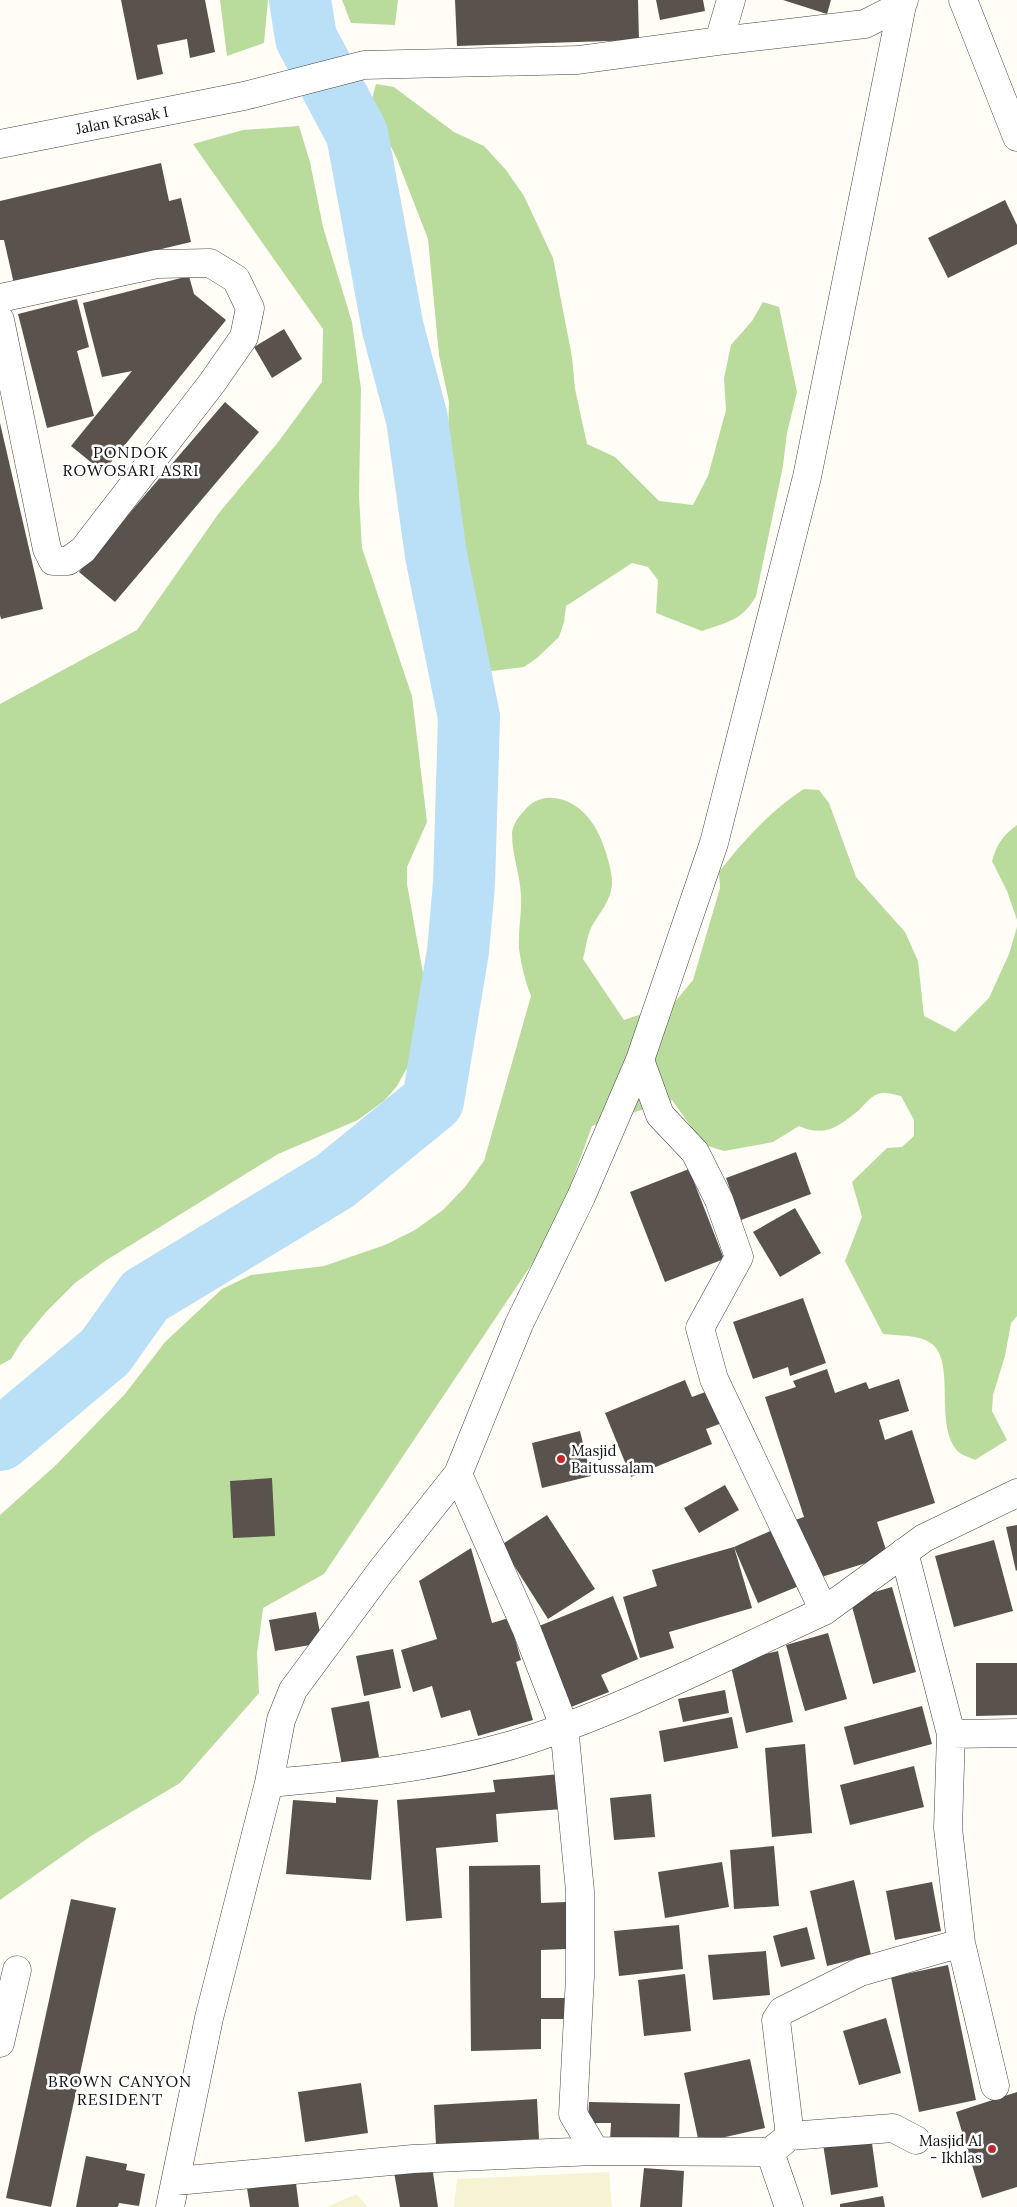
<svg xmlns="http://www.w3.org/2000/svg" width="1017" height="2207" font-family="Lora,serif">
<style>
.farmland{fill:#f6f3d4}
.forest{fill:#b9dc9c}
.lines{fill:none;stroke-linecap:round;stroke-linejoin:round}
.river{stroke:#b9e0f7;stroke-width:62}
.building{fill:#5a524d}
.minor-casing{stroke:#444;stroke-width:29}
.minor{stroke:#fff;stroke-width:28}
.poi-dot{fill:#c4262e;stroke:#fff;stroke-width:2}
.labels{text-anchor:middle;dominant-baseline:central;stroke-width:5;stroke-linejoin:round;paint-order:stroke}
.street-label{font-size:15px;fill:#111;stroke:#fff}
.poi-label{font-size:15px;fill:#111;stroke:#fff;text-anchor:start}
.neighbourhood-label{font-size:16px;letter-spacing:1px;fill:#111;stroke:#fff}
</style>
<rect width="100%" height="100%" fill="#fffdf5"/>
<path class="farmland" d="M609,2172L612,2207H454L457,2179Z
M356,2194L368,2207H327Z"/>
<path class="forest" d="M220,0H268L264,43L227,56Z
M342,0H398L395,25L351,23Z
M376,84L394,87L454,132L484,146L506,170L524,196L553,258L572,357L575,389L587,444L615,457L659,501L693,505L708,476L726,410L724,378L731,345L752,321L763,302L779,307L797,392L787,433L783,466L756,596C742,621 727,622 702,631L656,613L658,580L648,567L632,563L566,606L564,622L559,637L537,658L524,667L484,672L452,537L451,520L455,487L448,436L449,402L439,355L428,239L397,159L376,115L372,99Z
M299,126L310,162L323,227L352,322L361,389L359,496L362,548L412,696L427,822L407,867V884L424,979L421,1043L397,1086L385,1100L358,1120L278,1154L105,1261L75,1283L46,1312L22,1341L11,1359L0,1365V704L137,630L219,513L279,441L322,382L323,329L193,144L243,130Z
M804,789L819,790L829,803L856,877L905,932L918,961L924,1016L955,1032L989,998L1009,954L1017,927V1316L1011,1323L1005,1356L993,1395L992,1411L1007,1440L975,1460C971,1458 965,1456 961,1454C932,1431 957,1364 932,1344C919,1334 898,1336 883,1334L845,1261L862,1217L852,1182L887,1148L902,1147L914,1136V1120L901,1096C895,1095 887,1092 882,1093C870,1095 866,1104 858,1111C837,1128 824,1137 799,1126L773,1142L724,1151L708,1146L697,1135L672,1100L592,1126L554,1231L324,1574L263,1608L257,1653L259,1693L180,1783L91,1836L0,1900V1515L56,1465L125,1394L165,1342L222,1289L251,1275L324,1266L385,1245L415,1230L443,1210L465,1187L484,1161L531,996C525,981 521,964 519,948C518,931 522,912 521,895C520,875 512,854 512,834C512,826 518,817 524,811C544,786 578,800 593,824C602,837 613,869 612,885C610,902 600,912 592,926C587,935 586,948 583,959L624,1020L674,1003L693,980L720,888L719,872C743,841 771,810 804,789Z
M1017,825V920L1007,891L992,861C997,844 1003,835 1017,825Z"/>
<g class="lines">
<path class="river" d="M0,1440L105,1352L145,1296L335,1181L433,1101L458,951L464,884L469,717L436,555L417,419L393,329L357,134L306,38L300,0"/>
</g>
<path class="building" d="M121,0H205L215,52L190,58L187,39L157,45L163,74L137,80Z
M455,0H638L639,40L457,46Z
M656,0H703L705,11L660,20Z
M783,0H831L827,14Z
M161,163L169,201L181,198L191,242L14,284L4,240H0V201Z
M1005,200L1017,225V244L948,278L928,238Z
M189,276L194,294L226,320L103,472L71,446L132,371L102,377L83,303Z
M77,299L89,347L77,351L94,416L47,428L18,314Z
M284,329L302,359L272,378L254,347Z
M225,402L259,432L115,602L79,572Z
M0,423L43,609L1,619L0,615Z
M796,1152L811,1194L741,1220L726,1178Z
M689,1169L724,1259L665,1282L630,1192Z
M795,1208L821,1253L780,1277L753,1232Z
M803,1298L826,1363L790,1376L788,1367L753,1379L733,1322Z
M827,1369L835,1393L866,1382L869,1389L899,1379L909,1411L879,1420L885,1440L912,1430L935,1503L877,1522L888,1556L812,1580L792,1521L804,1517L765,1397L796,1387L793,1381Z
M685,1380L692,1397L708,1391L722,1423L706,1429L712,1444L631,1477L605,1413Z
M580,1431L591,1476L542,1488L532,1443Z
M272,1478L275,1536L233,1538L230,1481Z
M725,1485L739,1510L699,1533L684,1508Z
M547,1515L595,1589L548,1619L501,1545Z
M1017,1525V1570L1016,1571L1006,1527Z
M775,1529L799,1586L758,1603L734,1547L752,1608L669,1632L674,1648L640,1658L623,1597L657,1586L652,1570L734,1547Z
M994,1540L1013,1611L954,1627L935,1556Z
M471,1548L492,1623L509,1618L521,1660L516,1662L533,1720L478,1736L470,1710L441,1718L432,1686L413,1692L401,1650L437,1639L419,1581Z
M892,1587L916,1672L873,1684L850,1599Z
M613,1596L638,1659L601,1675L609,1692L571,1707L539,1626Z
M316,1612L322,1643L275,1651L269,1620Z
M828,1633L847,1699L805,1711L786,1645Z
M393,1649L401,1688L364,1696L356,1656Z
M778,1651L793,1722L746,1733L730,1662Z
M976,1663H1017V1715L976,1716Z
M725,1690L729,1713L683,1722L678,1699Z
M369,1701L379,1757L342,1765L331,1708Z
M922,1706L932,1744L854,1765L844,1727Z
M732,1717L738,1748L664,1762L659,1731Z
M805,1744L812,1833L772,1837L765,1748Z
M914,1766L924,1807L850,1825L840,1785Z
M560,1774L563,1809L496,1814L498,1842L436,1848L442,1918L406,1921L397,1800L495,1792L493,1780Z
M651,1794L655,1837L614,1840L610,1798Z
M336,1797L378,1800L371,1880L286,1874L293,1800L336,1803Z
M774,1846L779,1906L734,1909L730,1850Z
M722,1862L729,1907L665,1918L658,1872Z
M540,1865L541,1903L566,1902V1949L541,1950V1998H566V2019H541V2049L471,2051L469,1866Z
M854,1880L871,1955L827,1966L810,1891Z
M932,1882L941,1931L895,1940L886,1891Z
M71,1899L116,1908L51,2207L6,2198Z
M679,1925L683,1969L619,1976L614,1931Z
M807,1927L815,1959L781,1967L773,1936Z
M766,1951L770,1995L713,2000L708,1955Z
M948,1965L976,2100L919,2112L891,1977Z
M685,1974L691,2031L644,2036L638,1980Z
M886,2018L901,2073L859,2085L843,2031Z
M750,2059L765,2128L699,2143L684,2073Z
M361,2083L368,2133L305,2142L298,2092Z
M1017,2092V2187L982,2198L956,2112Z
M537,2099L539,2139L436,2145L434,2105Z
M589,2102L680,2104L679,2141H610L611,2123H588Z
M871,2136L878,2187L831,2195L823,2144Z
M86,2156L127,2164L126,2170L145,2174L139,2206L119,2203L118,2207H76Z
M432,2166L438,2207H400L394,2172Z
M644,2168L684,2171L682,2207H640Z
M295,2175L299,2207H250L246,2182Z
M883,2196L885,2207H840V2204Z"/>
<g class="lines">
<defs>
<path id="minor" d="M963,0L1017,137
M719,41L731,0
M0,144L244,96L364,65L578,60L719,41L865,24L902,5L904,0
M0,298L157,264L210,263L236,279L250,308L244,337L212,383L83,550L68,561H53L47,549L0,320
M458,1474L526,1628L564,1726L580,1891V1976L573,2114L595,2151L770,2152L789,2207
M904,1552L951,1734L948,1828L961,1943L995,2086
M824,1611L924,1538L1017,1493
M951,1734L1017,1733
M269,1783C351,1776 432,1768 512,1745C618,1713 723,1657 824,1611L714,1379L700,1328L739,1257L719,1200L695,1152L660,1115L640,1060
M0,2043L17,1970
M790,2136L893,2128L916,2140
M770,2152L790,2136L776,2020L782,2011L860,1972L961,1943
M176,2181L413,2159L595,2151
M170,2207L209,2018L269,1783L281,1720L293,1690L381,1571L458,1474L519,1324L581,1197L640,1060L714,843L807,477L902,5"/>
</defs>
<use href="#minor" class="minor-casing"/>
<use href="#minor" class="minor"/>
</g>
<g class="poi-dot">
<circle cx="561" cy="1459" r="5"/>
<circle cx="992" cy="2149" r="5"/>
</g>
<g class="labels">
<g class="street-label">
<text transform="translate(122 120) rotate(-11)">Jalan Krasak I</text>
</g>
<g class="poi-label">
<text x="571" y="1450">Masjid<tspan x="571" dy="17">Baitussalam</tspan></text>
<text x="982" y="2140" text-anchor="end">Masjid Al<tspan x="982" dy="17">- Ikhlas</tspan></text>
</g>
<g class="neighbourhood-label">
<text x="131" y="452">PONDOK<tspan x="131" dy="18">ROWOSARI ASRI</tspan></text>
<text x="120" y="2081">BROWN CANYON<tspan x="120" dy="18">RESIDENT</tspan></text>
</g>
</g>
</svg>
